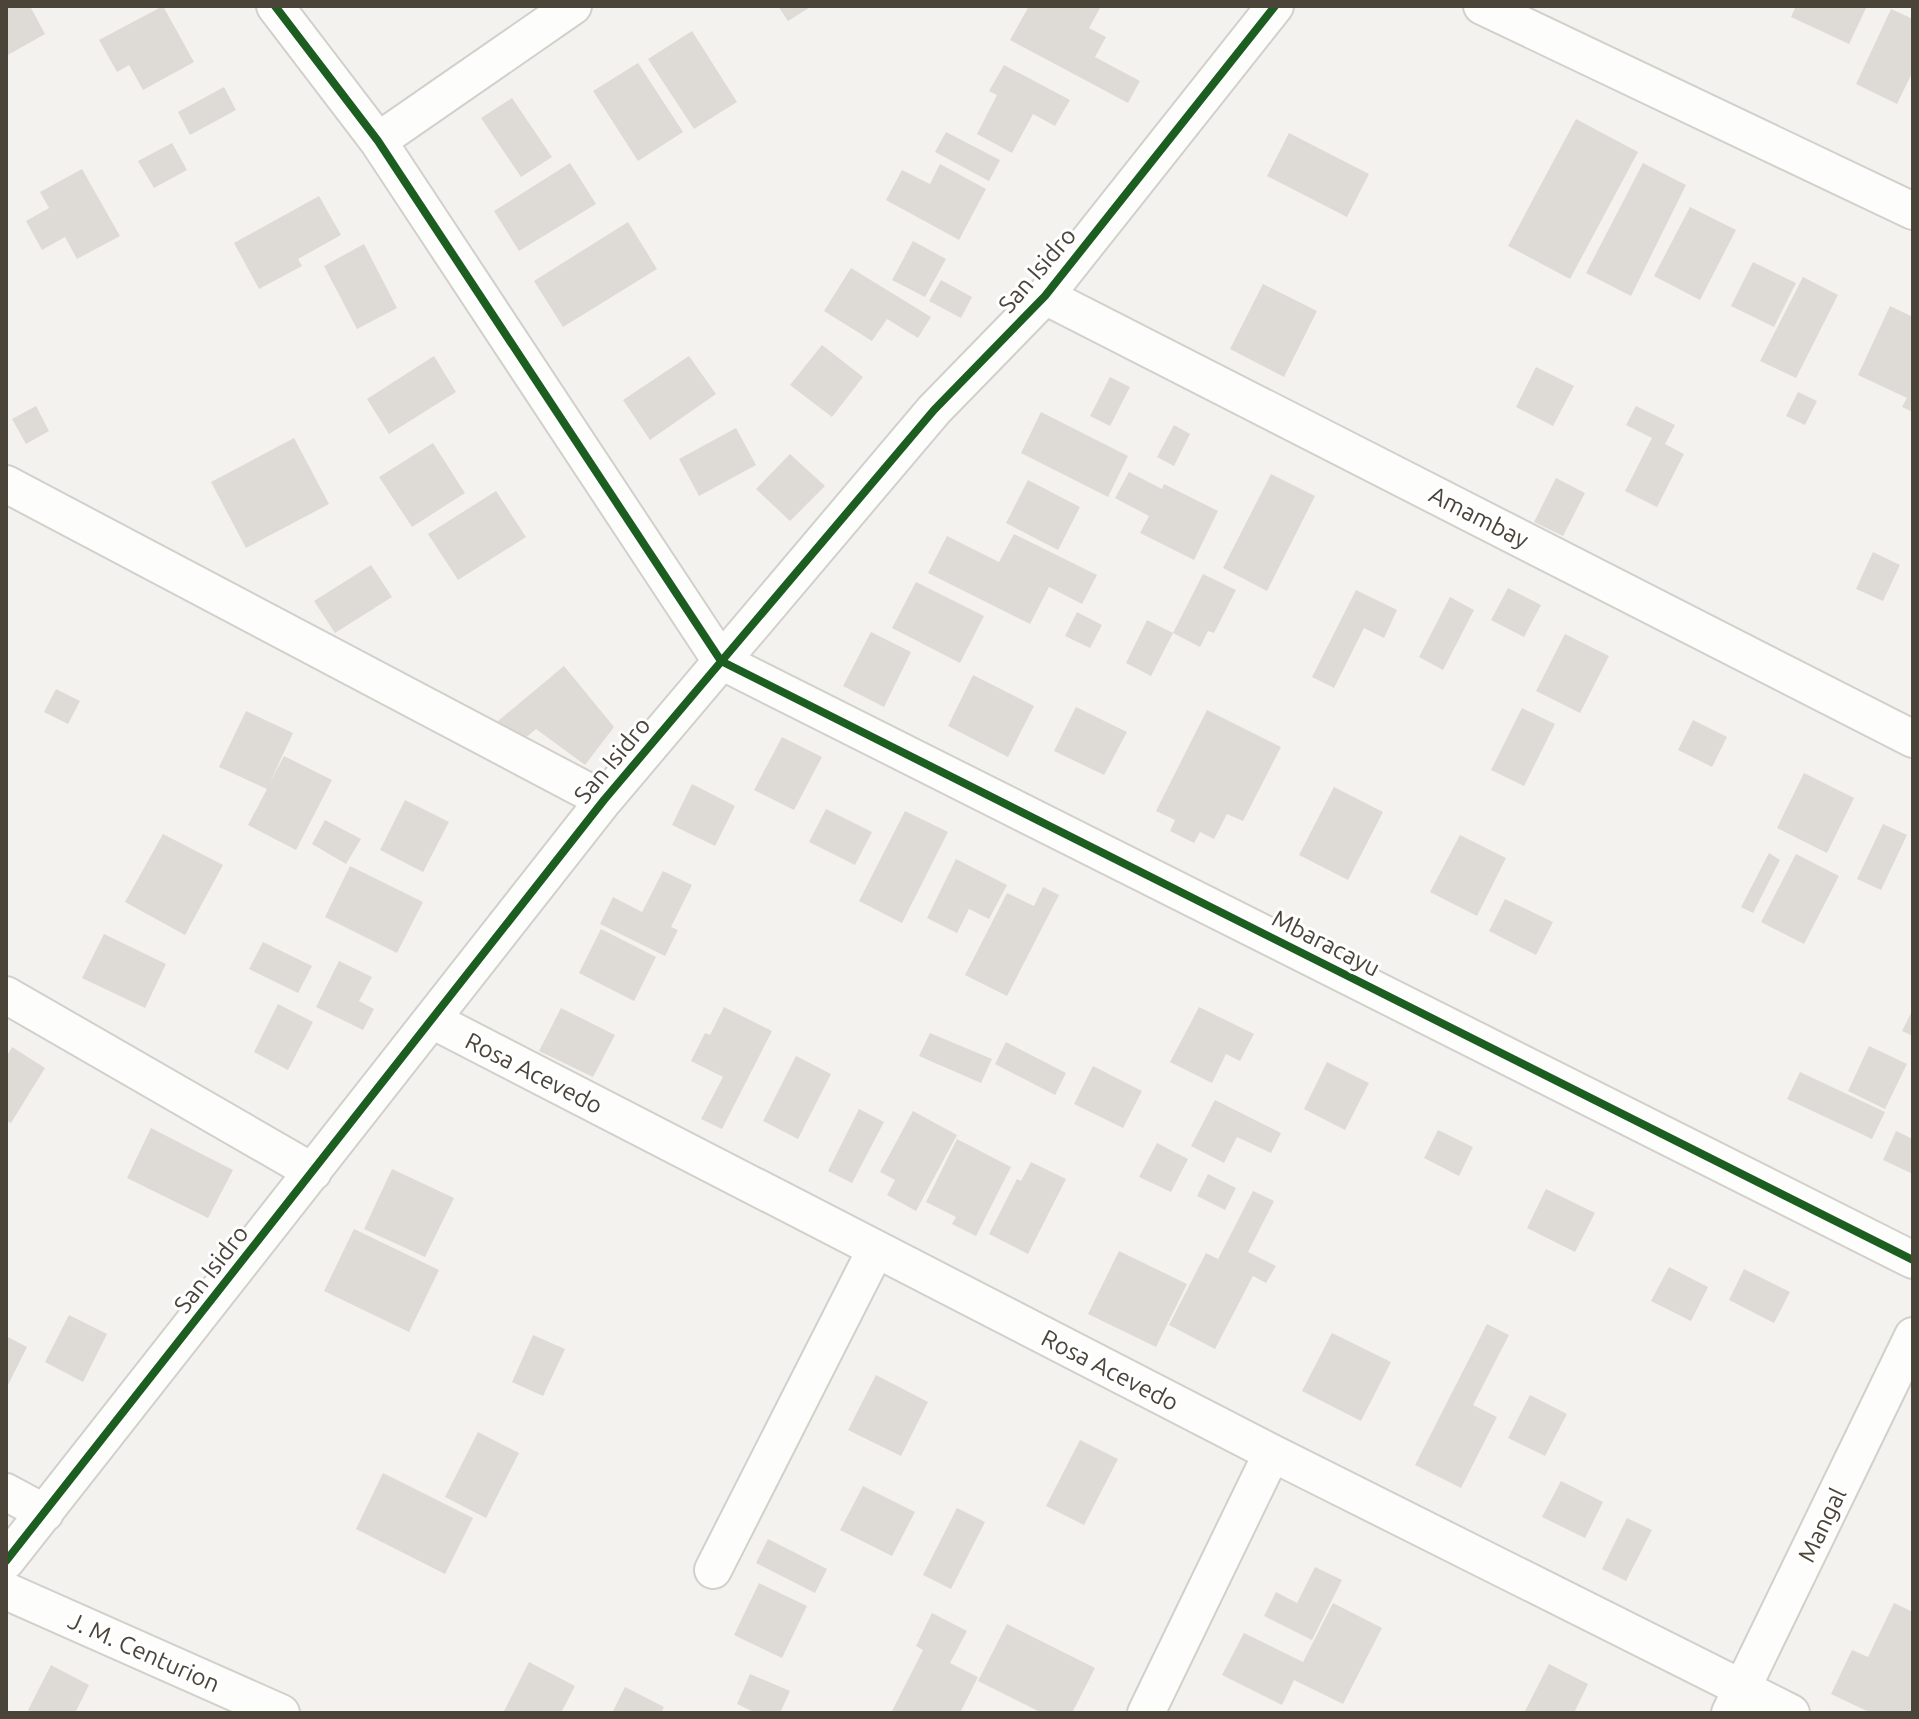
<svg xmlns="http://www.w3.org/2000/svg" width="1919" height="1719" font-family="Ubuntu,sans-serif">
<style>
.building{fill:#dedbd6}
.lines{fill:none;stroke-linecap:round;stroke-linejoin:round}
.minor-casing{stroke:#d2d0cb;stroke-width:40}
.minor{stroke:#fdfdfc;stroke-width:36}
.cycleway-casing{stroke:#fff;stroke-width:13}
.cycleway{stroke:#1b5e20;stroke-width:8}
.labels{text-anchor:middle;dominant-baseline:central;stroke-width:6;stroke-linejoin:round;paint-order:stroke}
.street-label{font-size:24px;fill:#4b4439;stroke:#fff}
</style>
<rect width="100%" height="100%" fill="#f4f2ee"/>
<path class="building" d="M6,6H30L45,34L6,56Z
M163,6L194,62L143,90L129,65L117,72L99,40Z
M778,6H812L788,21Z
M1029,6H1096L1100,8L1089,28L1106,37L1095,57L1140,81L1128,103L1010,40Z
M1796,6H1867L1849,44L1791,17Z
M1891,9L1913,19V71L1897,104L1856,84Z
M692,31L737,102L694,129L648,59Z
M638,63L683,132L638,161L593,91Z
M1004,65L1070,100L1055,126L1033,114L1012,153L977,134L997,95L989,91Z
M224,87L236,110L190,135L178,112Z
M512,98L552,157L521,177L481,118Z
M1576,119L1638,152L1570,279L1508,246Z
M946,132L1000,160L989,181L935,152Z
M1289,133L1369,174L1347,217L1267,176Z
M172,143L187,170L154,188L138,161Z
M570,163L596,204L519,251L494,211Z
M1643,163L1686,185L1631,296L1586,273Z
M940,164L986,189L959,240L886,200L902,170L930,184Z
M82,169L120,236L77,259L65,237L42,250L26,221L49,208L40,192Z
M319,196L341,235L298,259L302,266L259,289L234,243Z
M1690,207L1736,230L1700,300L1654,276Z
M628,222L657,269L563,327L534,281Z
M913,241L946,259L925,297L892,280Z
M364,244L397,308L357,329L324,266Z
M1753,262L1796,283L1774,327L1731,306Z
M851,268L931,317L918,338L887,319L872,341L824,311Z
M1803,277L1838,295L1796,378L1760,361Z
M941,280L972,297L961,318L929,301Z
M1263,284L1317,311L1284,377L1230,349Z
M1890,306L1913,317V412L1902,407L1907,398L1858,375Z
M822,345L863,377L832,417L790,385Z
M434,356L456,392L389,434L367,399Z
M689,356L716,394L650,440L623,400Z
M1536,367L1574,386L1553,426L1516,407Z
M1110,377L1130,387L1110,426L1090,416Z
M1798,392L1817,401L1805,425L1786,416Z
M36,406L49,431L26,444L12,419Z
M1636,406L1675,425L1665,444L1684,454L1657,507L1625,491L1652,438L1626,425Z
M1041,412L1128,456L1108,497L1021,453Z
M1174,425L1190,434L1174,466L1157,457Z
M736,428L756,465L699,496L679,459Z
M294,438L329,504L246,548L211,482Z
M433,443L465,493L412,527L379,477Z
M790,454L825,486L790,521L756,489Z
M1129,472L1162,489L1164,484L1218,511L1194,560L1140,533L1149,516L1115,498Z
M1271,474L1315,496L1267,591L1223,568Z
M1556,478L1585,493L1563,536L1534,522Z
M1028,480L1080,507L1058,550L1006,523Z
M496,491L526,537L458,580L428,534Z
M1014,534L1097,575L1082,604L1049,587L1030,624L928,573L947,536L999,562Z
M1873,552L1900,565L1883,601L1856,589Z
M371,565L392,597L335,633L314,601Z
M1203,574L1236,590L1214,633L1208,631L1200,647L1173,633Z
M916,582L984,616L960,663L892,628Z
M1508,588L1541,605L1524,637L1491,620Z
M1356,590L1397,610L1384,638L1364,628L1334,688L1312,677Z
M1450,597L1474,610L1443,670L1419,657Z
M1077,612L1102,625L1090,648L1065,636Z
M1147,620L1173,633L1151,676L1126,663Z
M871,632L911,652L884,707L843,686Z
M1565,634L1609,656L1580,713L1536,691Z
M564,666L614,727L585,765L536,729L517,745L498,721Z
M973,675L1034,706L1008,757L948,726Z
M56,689L80,701L68,724L44,712Z
M1076,707L1127,732L1104,775L1054,751Z
M1522,708L1555,724L1524,786L1491,770Z
M1207,710L1281,747L1243,821L1227,814L1214,839L1200,832L1194,843L1170,831L1175,820L1156,811Z
M246,711L293,733L270,782L284,756L332,780L296,850L248,825L267,789L219,767Z
M1693,720L1727,737L1712,767L1678,750Z
M782,737L822,757L794,810L754,790Z
M1804,773L1854,798L1827,853L1777,828Z
M692,784L735,806L715,846L672,825Z
M1334,787L1383,812L1348,880L1299,855Z
M405,800L449,822L423,872L380,850Z
M826,809L872,832L855,865L809,842Z
M905,811L948,832L902,923L859,901Z
M325,820L361,839L346,864L312,844Z
M1883,824L1907,835L1881,890L1857,879Z
M163,834L223,865L185,935L125,902Z
M1460,835L1506,858L1477,916L1430,892Z
M1769,853L1780,860L1753,913L1741,907Z
M1796,854L1839,876L1804,944L1761,922Z
M956,859L1007,885L989,919L969,909L957,933L927,918Z
M350,866L423,902L397,953L325,917Z
M663,871L692,885L671,927L678,930L665,956L600,924L613,897L642,912Z
M1043,887L1059,895L1007,996L965,975L1007,893L1034,906Z
M1505,899L1553,922L1536,955L1489,931Z
M601,929L656,957L634,1001L579,973Z
M104,934L166,964L145,1008L82,978Z
M263,942L312,966L298,993L249,969Z
M339,961L372,977L359,1001L374,1009L363,1030L316,1007Z
M278,1004L313,1022L288,1070L254,1052Z
M724,1007L772,1031L722,1129L701,1119L723,1077L691,1061L705,1033L710,1035Z
M1199,1007L1254,1034L1240,1061L1226,1054L1212,1083L1170,1062Z
M561,1008L615,1035L593,1077L539,1051Z
M1913,1009V1036L1902,1031Z
M930,1033L992,1059L981,1083L919,1056Z
M1006,1042L1066,1073L1055,1095L995,1064Z
M1869,1046L1907,1064L1885,1109L1848,1091Z
M12,1047L45,1068L11,1123L6,1121V1057Z
M796,1056L831,1074L798,1139L763,1121Z
M1327,1062L1369,1083L1345,1130L1304,1109Z
M1093,1066L1142,1091L1123,1128L1074,1104Z
M1800,1072L1885,1112L1872,1139L1787,1099Z
M1215,1100L1281,1133L1271,1153L1237,1137L1224,1163L1191,1146Z
M859,1109L884,1122L852,1183L828,1171Z
M913,1111L957,1135L916,1211L887,1195L895,1180L880,1172Z
M151,1128L233,1170L208,1218L127,1178Z
M1438,1130L1473,1147L1459,1176L1424,1158Z
M1896,1131L1913,1139V1174L1883,1160Z
M957,1139L1011,1167L976,1236L952,1224L956,1217L926,1202Z
M1157,1143L1188,1159L1171,1192L1139,1177Z
M1031,1162L1066,1179L1028,1254L989,1234L1017,1179L1021,1181Z
M392,1169L454,1198L425,1257L364,1229Z
M1208,1174L1236,1188L1225,1210L1197,1196Z
M1546,1189L1595,1213L1575,1252L1527,1228Z
M1253,1191L1274,1201L1248,1252L1276,1266L1266,1283L1253,1276L1215,1349L1169,1325L1206,1253L1218,1259Z
M354,1229L439,1270L409,1332L324,1291Z
M1119,1251L1187,1284L1156,1347L1088,1314Z
M1669,1267L1708,1287L1691,1321L1651,1301Z
M1744,1269L1790,1292L1774,1323L1729,1300Z
M69,1315L107,1334L83,1382L45,1362Z
M1487,1324L1509,1335L1473,1405L1497,1417L1461,1488L1415,1465Z
M1332,1333L1391,1362L1361,1421L1302,1391Z
M533,1335L565,1349L543,1396L512,1382Z
M6,1336L27,1347L6,1389Z
M876,1375L928,1402L901,1456L848,1430Z
M1530,1395L1567,1414L1545,1456L1508,1438Z
M478,1432L519,1453L486,1518L445,1497Z
M1080,1440L1118,1459L1084,1525L1046,1506Z
M383,1473L473,1518L445,1574L356,1529Z
M1561,1481L1603,1502L1585,1538L1542,1517Z
M863,1486L915,1512L892,1556L840,1530Z
M957,1508L985,1522L951,1589L923,1575Z
M1627,1518L1652,1530L1626,1581L1602,1569Z
M768,1539L827,1569L815,1593L756,1563Z
M1315,1567L1342,1580L1312,1640L1264,1616L1276,1592L1297,1603Z
M759,1583L807,1606L782,1658L734,1635Z
M1333,1603L1382,1628L1343,1704L1294,1680L1282,1705L1222,1675L1244,1633L1303,1662Z
M1894,1603L1913,1612V1713H1871L1831,1694L1852,1650L1868,1657Z
M932,1613L967,1631L950,1663L978,1677L960,1713H891L923,1650L916,1646Z
M1007,1624L1095,1668L1072,1713H1042L978,1681Z
M529,1662L575,1686L561,1713H503Z
M1549,1664L1588,1684L1574,1713H1524Z
M51,1665L89,1685L75,1713H33L28,1710Z
M750,1674L790,1691L780,1713H756L737,1704Z
M625,1687L664,1707L661,1713H612Z"/>
<g class="lines">
<defs>
<path id="minor" d="M275,6L378,141L721,661L1913,1260
M1482,6L1913,211
M378,141L573,6
M1045,296L1913,739
M6,484L604,800
M6,995L313,1172
M432,1020L1272,1453L1791,1713
M6,1492L45,1513
M6,1561L604,800L934,410L1045,296L1275,6
M713,1570L876,1249
M6,1591L281,1713
M1146,1713L1272,1453
M1730,1713L1913,1336"/>
</defs>
<use href="#minor" class="minor-casing"/>
<use href="#minor" class="minor"/>
<defs>
<path id="cycleway" d="M275,6L378,141L721,661L1913,1260
M6,1561L604,800L934,410L1045,296L1275,6"/>
</defs>
<use href="#cycleway" class="cycleway-casing"/>
<use href="#cycleway" class="cycleway"/>
</g>
<g class="labels">
<g class="street-label">
<text transform="translate(1037 270) rotate(-49)">San Isidro</text>
<text transform="translate(1479 517) rotate(27)">Amambay</text>
<text transform="translate(612 760) rotate(-50)">San Isidro</text>
<text transform="translate(1326 943) rotate(27)">Mbaracayu</text>
<text transform="translate(534 1073) rotate(27)">Rosa Acevedo</text>
<text transform="translate(211 1269) rotate(-52)">San Isidro</text>
<text transform="translate(1110 1370) rotate(27)">Rosa Acevedo</text>
<text transform="translate(1822 1525) rotate(-64)">Mangal</text>
<text transform="translate(144 1652) rotate(24)">J. M. Centurion</text>
</g>
</g>
<rect width="1919" height="1719" fill="none" stroke="#4b4439" stroke-width="16"/>
</svg>
